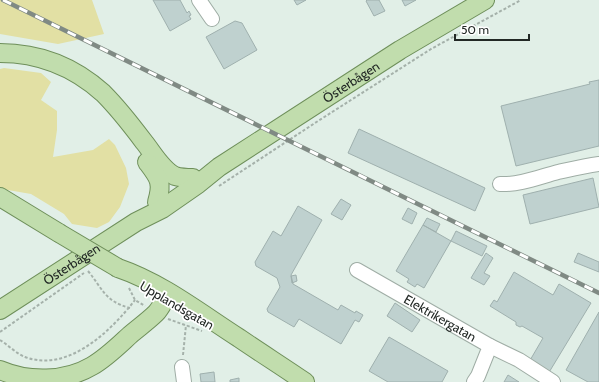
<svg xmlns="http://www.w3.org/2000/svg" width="599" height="382" font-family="Cabin,sans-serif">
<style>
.green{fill:#e2e0a4}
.building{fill:#bfd1cf;stroke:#9fb0ae}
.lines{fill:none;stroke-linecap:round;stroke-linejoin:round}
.minor-casing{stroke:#9fada5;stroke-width:16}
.major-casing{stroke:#6e8f5a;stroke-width:20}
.path{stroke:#a5b1aa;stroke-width:2;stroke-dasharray:3 2;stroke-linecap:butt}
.minor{stroke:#fff;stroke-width:14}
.major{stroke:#c1ddad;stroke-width:18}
.rail-casing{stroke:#808a84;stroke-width:4.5}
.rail{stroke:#fff;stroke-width:3;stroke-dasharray:9;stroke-linecap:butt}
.major-bridge-casing{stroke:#6e8f5a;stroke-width:20;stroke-linecap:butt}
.major-bridge{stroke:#c1ddad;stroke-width:18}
.labels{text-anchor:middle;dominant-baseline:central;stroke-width:3.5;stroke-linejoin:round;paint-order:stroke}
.street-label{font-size:13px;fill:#222825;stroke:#fff}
</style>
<rect width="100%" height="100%" fill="#e1efe7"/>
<path class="green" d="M0,0H92L104,34L58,44L0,34Z
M4,68L41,73L51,82L41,100L57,111V130L53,157L93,150L109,139L115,145L126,168L129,184L120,207L109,222L97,228L72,224L64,214L31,194L2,189L0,187V69Z"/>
<path class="building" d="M153,0H180L187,13L189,11L191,15L189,16L191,19L170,31Z
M294,0H306L297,5Z
M367,0H379L385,11L374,16L366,1Z
M402,0H416L405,6Z
M235,21L242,23L257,50L224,69L206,37Z
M599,80V146L516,166L501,106L590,84L589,82Z
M359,129L485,188L475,211L348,153Z
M593,178L599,207L530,224L523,195Z
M341,199L351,205L342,220L331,214Z
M298,206L322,220L291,275L293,284L338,310L341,305L355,313L356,311L363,315L359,322L355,320L341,344L299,319L294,327L268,312L267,309L280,287L277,278L256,266L255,262L273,231L281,236Z
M408,208L417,213L412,224L402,219Z
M427,218L440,224L436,232L423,225Z
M423,225L451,241L424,288L417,284L415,287L407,282L409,279L396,271Z
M456,231L487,246L482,256L451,241Z
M486,253L493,258L484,273L490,276L484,285L471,278Z
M578,253L599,262V272L574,262Z
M514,272L553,295L559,284L591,303L548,374L529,362L543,338L522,326L520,327L516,325V322L490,306L494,300L497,302Z
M296,275L297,281L292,283L291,276Z
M395,303L420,320L412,332L387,316Z
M599,312V382H588L566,370Z
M389,337L448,371L442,382H388L369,371Z
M214,372L215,382H201L200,374Z
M508,375L519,382H504Z
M239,378V382H230V380Z"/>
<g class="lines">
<defs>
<g id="minor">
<path d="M199,0L212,19"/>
<path d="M500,184C520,185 539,177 558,172C572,169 585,166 599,164"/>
<path id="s1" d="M357,270L490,346L478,376L474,382"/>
<path d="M490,346L519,360L553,382"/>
<path d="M182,367L184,382"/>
</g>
<g id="major">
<path d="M0,53C39,53 74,67 103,93C117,107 132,126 144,142C153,153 162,170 175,176C181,178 187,178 193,178"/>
<path d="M147,162C159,178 163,182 157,202"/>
<path d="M0,197L59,233"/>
<path d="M118,268C162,283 200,313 239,338C261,353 283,367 305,382"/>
<path id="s2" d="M0,310L136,222L162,209L198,184L219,167L400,50L485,0"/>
<path d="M0,370C28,382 65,382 92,366C106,358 118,346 130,335C138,328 148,321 156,313C162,307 164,299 169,293"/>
</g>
</defs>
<use href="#minor" class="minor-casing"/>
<use href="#major" class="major-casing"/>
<path class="path" d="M219,186L318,121L431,49L521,0
M88,271C103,289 104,301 130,308
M129,288L135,300L145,306
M168,319L202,331
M0,332L84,273
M0,340C8,345 17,354 25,357C68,373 111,331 135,300
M183,355L186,325"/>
<use href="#minor" class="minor"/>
<use href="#major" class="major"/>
<defs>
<path id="rail" d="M3,0L599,293"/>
</defs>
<use href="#rail" class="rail-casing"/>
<use href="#rail" class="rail"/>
<defs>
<path id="major-bridge" d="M59,233L118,268"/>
</defs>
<use href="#major-bridge" class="major-bridge-casing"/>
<use href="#major-bridge" class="major-bridge"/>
</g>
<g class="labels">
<g class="street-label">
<text stroke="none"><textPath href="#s2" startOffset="419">Österbågen</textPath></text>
<text stroke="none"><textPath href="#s2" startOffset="85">Österbågen</textPath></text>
<text transform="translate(177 305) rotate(30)">Upplandsgatan</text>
<text stroke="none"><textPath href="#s1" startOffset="96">Elektrikergatan</textPath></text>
</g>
</g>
<path d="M455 34v6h74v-6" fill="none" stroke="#222825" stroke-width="2"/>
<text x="461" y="34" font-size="12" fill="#222825" stroke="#ffffff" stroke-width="3" paint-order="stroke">50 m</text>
</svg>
